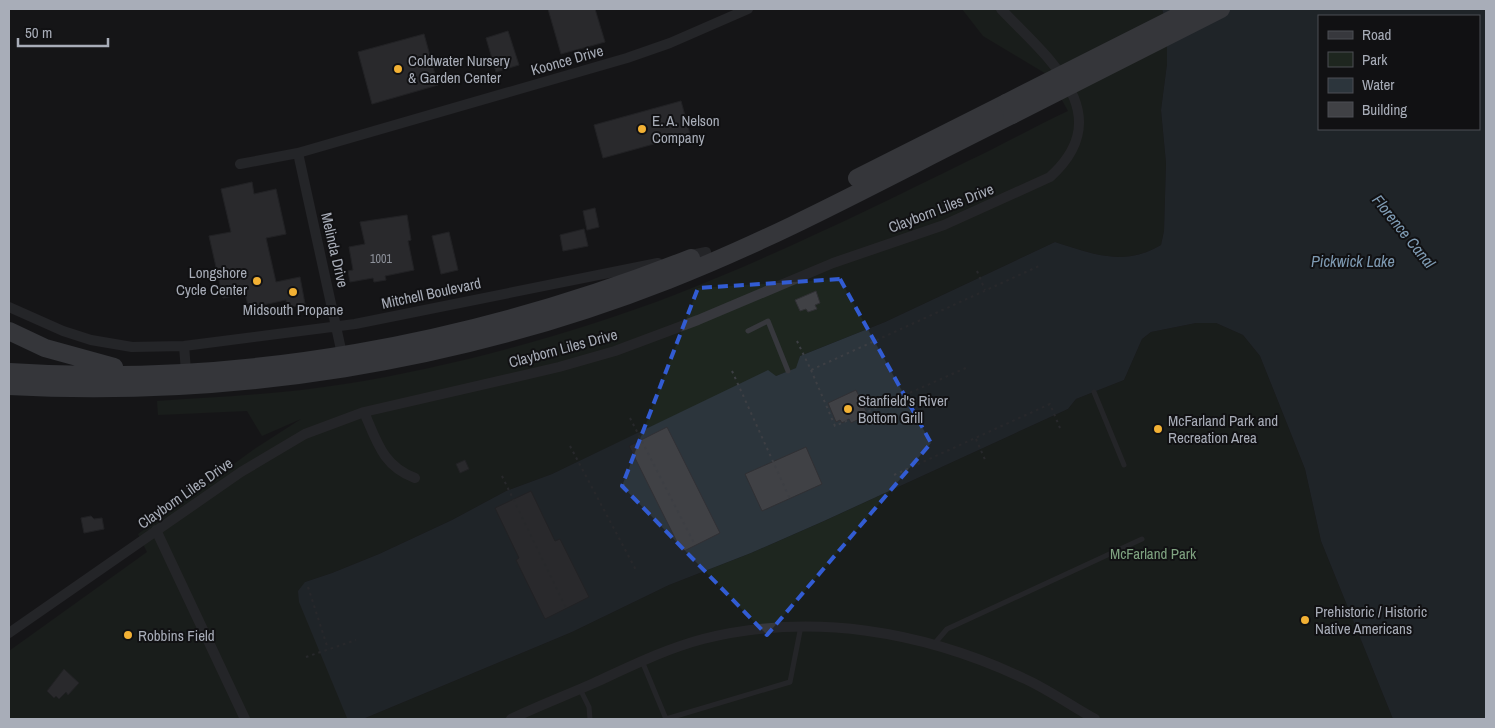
<svg xmlns="http://www.w3.org/2000/svg" width="1495" height="728" font-family="'Archivo Narrow',sans-serif">
<style>
.green{fill:#1e261f}
.water{fill:#2c353c;fill-rule:evenodd}
.building{fill:#404145;stroke:#303034}
.lines{fill:none;stroke-linecap:round;stroke-linejoin:round}
.path{stroke:#3d3f44;stroke-width:2;stroke-dasharray:2.5 4;stroke-linecap:butt}
.service{stroke:#37383d;stroke-width:5}
.minor{stroke:#37383d;stroke-width:10}
.trunk{stroke:#5b5e65;stroke-width:18}
.trunk-bridge{stroke:#5b5e65;stroke-width:18}
.marked{fill:none;stroke:#325cd3;stroke-width:4;stroke-dasharray:10 6;stroke-linejoin:round}
.poi-dot{fill:#f2b134;stroke:#111113;stroke-width:2}
.labels{text-anchor:middle;dominant-baseline:central;stroke-width:4;stroke-linejoin:round;paint-order:stroke}
.number-label{font-size:12px;fill:#8e929b}
.poi-label{font-size:15px;fill:#a8adb8;stroke:#111113;text-anchor:start}
.street-label{font-size:15px;fill:#a8adb8;stroke:#111113}
.park-label{font-size:15px;fill:#7fa381;stroke:#111113}
.water-label{font-size:16px;font-style:italic;fill:#7f9bb3;stroke:#111113}
</style>
<rect width="100%" height="100%" fill="#161618"/>
<path class="green" d="M962,9H1162L1167,24V64L1161,110L1166,163L1164,231L1161,245C1125,267 1092,254 1055,242L885,322L800,356L797,368L680,413L552,474L506,491L452,520L379,554L332,573L305,582L349,719H9V651L147,552L138,534L253,450L301,419L262,436L247,411L158,415L157,401C219,397 283,394 345,384C455,366 573,334 677,294C776,255 873,208 968,161C1002,145 1034,127 1068,111L1048,75L983,36Z
M1196,323H1216L1243,335L1260,356L1305,469L1321,541L1393,719H363L572,632L669,585L751,553L824,521L1068,409L1076,399L1124,380L1142,339L1151,332Z"/>
<path class="water" d="M1162,9H1486V719H1393L1321,541L1305,469L1260,356L1243,335L1216,323H1196L1151,332L1142,339L1124,380L1076,399L1068,409L824,521L751,553L669,585L572,632L363,719L347,718L299,602L298,591L305,582L332,573L379,554L452,520L506,491L552,474L768,370L776,376L796,368L800,356L885,322L1055,242C1092,254 1125,267 1161,245L1164,231L1166,163L1161,110L1167,64V24ZM1319,16H1479V129H1319Z"/>
<path class="building" d="M548,9H595L605,42L561,54Z
M508,31L519,65L496,72L486,38Z
M424,34L438,85L372,104L358,52Z
M681,101L690,134L603,158L594,125Z
M252,182L254,194L276,189L286,234L266,238L276,282L300,277L305,304L287,308L286,300L249,308L245,294L223,298L209,236L231,232L221,189Z
M595,208L599,227L587,230L583,211Z
M407,215L411,240L408,241L414,270L385,276L386,280L374,282L373,278L350,282L348,271L353,270L349,247L365,244L360,222Z
M584,229L588,246L563,251L560,235Z
M449,232L458,270L441,274L432,236Z
M816,291L820,303L815,305L817,309L808,312L806,309L800,311L795,300Z
M856,390L868,415L851,423L849,419L842,423L840,420L836,422L828,403Z
M667,427L720,533L682,552L629,446Z
M806,447L822,484L762,511L745,474Z
M465,460L469,469L460,473L456,464Z
M531,491L555,541L560,539L589,597L545,619L516,560L519,558L495,508Z
M91,516L94,519L102,518L104,529L84,533L81,518Z
M64,669L79,683L68,695L66,692L59,699L56,696L54,698L47,691Z"/>
<g class="lines">
<path class="path" d="M977,271L985,290
M797,341L811,370L1039,266
M811,370L835,426L968,367
M732,371L790,499
M630,418L694,543
M976,439L986,462
M570,446L637,572
M894,475L1050,404L1060,428
M502,476L566,608
M308,587L328,649
M306,657L356,640"/>
<path class="service" d="M748,331L768,321L788,371
M1094,392L1124,465
M935,643L947,629L1142,539
M642,661L666,719L790,682L801,626
M580,689L589,707L590,719"/>
<path class="minor" d="M298,153L342,354
M240,164L298,153L627,58L670,43L748,9
M687,256L706,252
M9,307L63,331L91,340L132,347L184,346L355,324L658,263
M184,346L186,371
M364,412C377,442 383,466 415,478
M156,530L245,719
M9,633L241,472L305,434L364,412L559,367L615,351L698,320L833,263L944,225L1050,177C1121,113 1045,56 1001,9
M511,719C538,706 567,695 594,683C629,667 665,649 703,639C812,612 923,631 1023,678C1048,689 1071,706 1095,719"/>
<path class="trunk" d="M857,178L1006,103
M9,331L45,348L114,367
M9,372C241,388 476,343 691,258
M9,386C233,398 459,362 668,280C786,234 898,171 1012,115"/>
<path class="trunk-bridge" d="M1006,103L1192,9
M1012,115L1221,9"/>
</g>
<path d="M0 0H1495V728H0ZM840,279L931,443L767,635L622,486L698,288Z" fill="#161618" fill-opacity=".55" fill-rule="evenodd"/>
<path class="marked" d="M840,279L931,443L767,635L622,486L698,288Z"/>
<g class="poi-dot">
<circle cx="398" cy="69" r="5"/>
<circle cx="642" cy="129" r="5"/>
<circle cx="257" cy="281" r="5"/>
<circle cx="293" cy="292" r="5"/>
<circle cx="848" cy="409" r="5"/>
<circle cx="1158" cy="429" r="5"/>
<circle cx="1305" cy="620" r="5"/>
<circle cx="128" cy="635" r="5"/>
</g>
<g class="labels">
<g class="number-label">
<text x="381" y="259">1001</text>
</g>
<g class="poi-label">
<text x="408" y="60">Coldwater Nursery<tspan x="408" dy="17">&amp; Garden Center</tspan></text>
<text x="652" y="120">E. A. Nelson<tspan x="652" dy="17">Company</tspan></text>
<text x="247" y="272" text-anchor="end">Longshore<tspan x="247" dy="17">Cycle Center</tspan></text>
<text x="293" y="309" text-anchor="middle">Midsouth Propane</text>
<text x="858" y="400">Stanfield's River<tspan x="858" dy="17">Bottom Grill</tspan></text>
<text x="1168" y="420">McFarland Park and<tspan x="1168" dy="17">Recreation Area</tspan></text>
<text x="1315" y="611">Prehistoric / Historic<tspan x="1315" dy="17">Native Americans</tspan></text>
<text x="138" y="635">Robbins Field</text>
</g>
<g class="street-label">
<text transform="translate(567 60) rotate(-16)">Koonce Drive</text>
<text transform="translate(941 208) rotate(-21)">Clayborn Liles Drive</text>
<text transform="translate(335 250) rotate(77)">Melinda Drive</text>
<text transform="translate(431 293) rotate(-12)">Mitchell Boulevard</text>
<text transform="translate(563 348) rotate(-15)">Clayborn Liles Drive</text>
<text transform="translate(185 493) rotate(-35)">Clayborn Liles Drive</text>
</g>
<g class="park-label">
<text x="1153" y="553">McFarland Park</text>
</g>
<g class="water-label">
<text transform="translate(1404 231) rotate(51)">Florence Canal</text>
<text x="1353" y="261">Pickwick Lake</text>
</g>
</g>
<rect width="1495" height="728" fill="none" stroke="#a8adb8" stroke-width="20"/>
<rect x="1318" y="15" width="162" height="115" fill="#111113" stroke="#4d4f55"/>
<rect x="1328" y="31" width="25" height="8" fill="#37383d" stroke="#4d4f55"/>
<text x="1362" y="40" font-size="15" fill="#a8adb8">Road</text>
<rect x="1328" y="52" width="25" height="15" fill="#1e261f" stroke="#4d4f55"/>
<text x="1362" y="65" font-size="15" fill="#a8adb8">Park</text>
<rect x="1328" y="78" width="25" height="15" fill="#2c353c" stroke="#4d4f55"/>
<text x="1362" y="90" font-size="15" fill="#a8adb8">Water</text>
<rect x="1328" y="102" width="25" height="15" fill="#404145" stroke="#4d4f55"/>
<text x="1362" y="115" font-size="15" fill="#a8adb8">Building</text>
<path d="M18 38v8h90v-8" fill="none" stroke="#a8adb8" stroke-width="2.5"/>
<text x="25" y="38" font-size="15" fill="#a8adb8" stroke="#111113" stroke-width="4" paint-order="stroke">50 m</text>
</svg>
